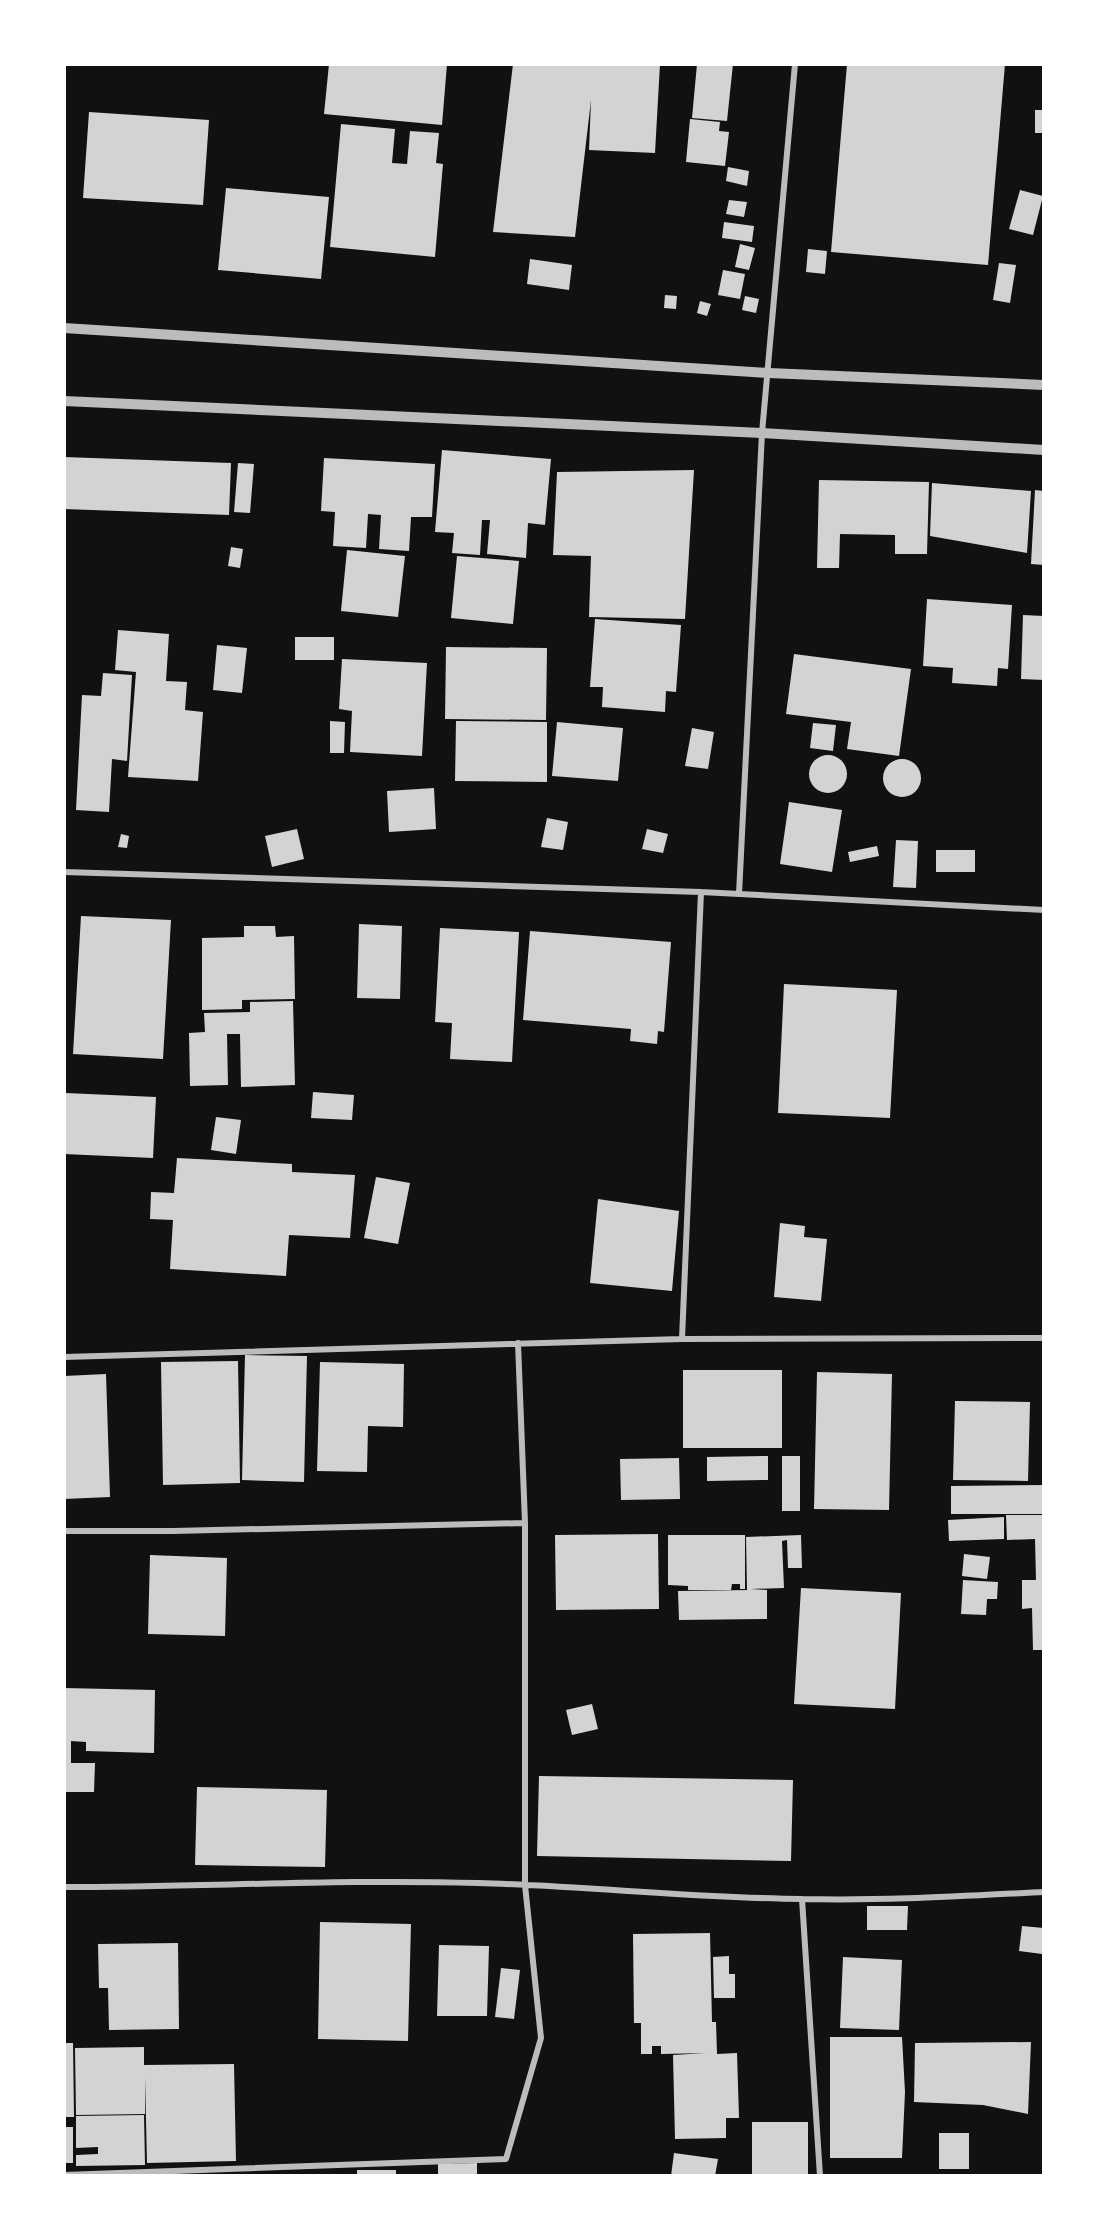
<svg xmlns="http://www.w3.org/2000/svg" width="1108" height="2240" font-family="Poppins,sans-serif">
<style>
.building{fill:#d3d3d3}
.lines{fill:none;stroke-linecap:round;stroke-linejoin:round}
.minor{stroke:#bcbcbc;stroke-width:6}
.tertiary{stroke:#bcbcbc;stroke-width:10}
</style>
<rect width="100%" height="100%" fill="#111"/>
<path class="building" d="M329,64H447L442,125L324,114Z
M513,64H660L655,153L589,150L591,100L575,237L493,232Z
M697,64H733L727,121L692,118Z
M847,64H1005L988,265L831,252Z
M1035,110H1044V133H1035Z
M89,112L209,120L203,205L83,198Z
M690,119L720,122L719,131L729,132L725,166L686,162Z
M341,124L395,129L392,163L407,164L410,131L439,133L436,163L443,164L435,257L330,247Z
M728,167L749,171L747,186L726,181Z
M226,188L329,197L321,279L218,270Z
M1020,190L1043,196L1033,235L1009,229Z
M729,200L747,202L744,217L726,214Z
M724,222L754,226L752,242L722,238Z
M740,244L755,248L749,270L735,267Z
M808,249L827,251L825,274L806,272Z
M530,259L572,265L569,290L527,284Z
M999,263L1016,265L1010,303L993,300Z
M723,270L745,274L740,299L718,295Z
M665,295L677,296L676,309L664,308Z
M745,296L759,299L756,313L742,310Z
M700,301L711,304L707,316L697,313Z
M442,450L551,459L545,525L528,523L526,558L487,554L490,520H482L480,555L452,553L454,533L435,532Z
M64,457L231,463L229,515L64,509Z
M324,458L435,464L432,517H411L409,551L379,549L381,515L368,514L366,548L333,546L335,512L321,511Z
M238,463L254,464L250,513L234,512Z
M694,470L685,619L589,617L591,556L553,555L557,472Z
M819,480L929,482L927,554H895V535L840,534L839,568H817Z
M932,483L1031,491L1027,553L930,536Z
M1035,490L1044,491V565L1031,564Z
M231,547L243,549L240,568L228,566Z
M347,550L405,556L398,617L341,611Z
M457,556L519,561L513,624L451,618Z
M927,599L1012,605L1008,669L998,668L997,686L952,683L953,668L923,666Z
M1023,615L1044,616V680L1021,679Z
M595,619L681,625L676,692L666,691L665,712L602,707L603,687H590Z
M118,630L169,634L166,681L187,682L185,710L203,712L198,781L128,777L136,672L115,670Z
M295,637H334V660H295Z
M217,645L247,648L242,693L213,690Z
M446,647L547,648L546,720L445,719Z
M794,654L911,669L899,756L847,749L851,722L786,714Z
M342,659L427,663L422,756L350,752L352,711L339,709Z
M103,673L132,675L127,761L112,759L109,812L76,810L82,695L101,696Z
M330,721L345,722L344,753H330Z
M456,721L547,722V782L455,781Z
M557,722L623,728L618,781L552,776Z
M813,723L836,725L833,751L810,748Z
M692,728L714,732L708,769L685,766Z
M809 774a19 19 0 1 1 38 0a19 19 0 1 1-38 0Z
M883 778a19 19 0 1 1 38 0a19 19 0 1 1-38 0Z
M434,788L436,829L389,832L387,791Z
M789,802L842,810L832,872L780,864Z
M547,818L568,822L563,850L541,847Z
M297,829L304,859L272,867L265,836Z
M647,829L668,834L663,853L642,849Z
M121,834L129,836L127,848L118,847Z
M896,840L918,841L916,888L893,887Z
M877,846L879,856L850,862L848,852Z
M936,850H975V872H936Z
M81,916L171,920L163,1059L73,1054Z
M359,924L402,926L400,999L357,998Z
M244,926H275L276,937L294,936L295,999L242,1000V1009L202,1010V938L244,937Z
M440,928L519,932L512,1062L450,1059L452,1023L435,1022Z
M530,931L671,942L664,1032L658,1031L657,1044L630,1041L631,1029L523,1020Z
M784,984L897,990L890,1118L778,1113Z
M293,1001L295,1085L241,1087L240,1034H227L228,1085L190,1086L189,1033L205,1032L204,1013L250,1012V1002Z
M313,1092L354,1095L352,1120L311,1118Z
M66,1093L156,1097L153,1158L64,1154Z
M216,1117L241,1120L236,1154L211,1150Z
M177,1158L292,1164V1172L355,1175L350,1238L289,1235L286,1276L170,1269L173,1220L150,1219L151,1192L174,1193Z
M376,1177L410,1183L398,1244L364,1238Z
M598,1199L679,1211L672,1291L590,1283Z
M780,1223L805,1226L804,1237L827,1239L821,1301L774,1297Z
M245,1355L307,1356L304,1482L242,1480Z
M238,1361L240,1483L163,1485L161,1362Z
M320,1362L404,1364L403,1427L368,1426L367,1472L317,1471Z
M683,1370H782V1448H683Z
M817,1372L892,1374L889,1510L814,1509Z
M106,1374L110,1497L64,1499V1376Z
M955,1401L1030,1402L1028,1481L953,1480Z
M768,1456V1480L707,1481V1457Z
M782,1456H800V1511H782Z
M679,1458L680,1499L621,1500L620,1459Z
M1044,1485V1514H951V1486Z
M1006,1515H1044V1650H1033L1032,1608L1022,1609V1580H1036L1035,1539L1007,1540Z
M1004,1517V1539L949,1541L948,1520Z
M658,1534L659,1609L556,1610L555,1535Z
M668,1535H745V1589H740V1584H732L731,1590H688V1586L668,1585Z
M801,1535L802,1568H788L787,1540L782,1541L784,1588L750,1589L767,1590V1619L679,1620L678,1591L750,1590H747L746,1537Z
M964,1554L990,1557L987,1579L962,1576Z
M150,1555L227,1558L225,1636L148,1634Z
M963,1580L998,1582L997,1599H987L986,1615L961,1614Z
M801,1588L901,1593L895,1709L794,1704Z
M64,1688L155,1690L154,1753L86,1751V1742L71,1741V1763H95L94,1792H64Z
M592,1704L598,1729L572,1735L566,1710Z
M539,1776L793,1780L791,1861L537,1856Z
M197,1787L327,1790L325,1867L195,1865Z
M867,1906H908L907,1930H867Z
M320,1922L411,1924L408,2041L318,2039Z
M1022,1926L1044,1928L1042,1954L1019,1951Z
M710,1933L712,2022H716L717,2054L737,2053L739,2118H726V2138L675,2139L673,2055L706,2053L661,2054V2046H652V2054H641V2023H634L633,1934Z
M178,1943L179,2029L109,2030L108,1988H99L98,1944Z
M439,1945L489,1946L487,2016H437Z
M729,1956V1974H735V1998H714L713,1957Z
M843,1957L902,1960L899,2030L840,2028Z
M501,1968L520,1970L514,2019L495,2017Z
M830,2037H902L905,2092L902,2158H830Z
M1031,2042L1028,2114L983,2105L914,2102L915,2043Z
M64,2043H73L74,2117H64Z
M144,2047V2065L234,2064L236,2161L147,2163L145,2077V2114L76,2115L75,2048Z
M144,2115L145,2165L76,2166V2155L98,2154V2147L76,2148V2116Z
M752,2122H808V2176H752Z
M64,2127H73V2163H64Z
M939,2133H969V2169H939Z
M674,2153L718,2159L715,2176H671Z
M477,2163V2176H438V2164Z
M357,2170H396V2176H357Z"/>
<g class="lines">
<path class="minor" d="M64,872L701,892L1044,910
M739,894L762,433L795,64
M682,1339L701,892
M64,1357L682,1339L1044,1338
M64,1531H173L525,1523
M64,1887C202,1887 340,1879 478,1883C586,1886 694,1898 802,1899C883,1901 963,1896 1044,1892
M802,1899L820,2176
M64,2175L506,2159L541,2038L525,1885V1523L518,1343"/>
<path class="tertiary" d="M64,328L769,373L1044,385
M64,401L762,433L1044,450"/>
</g>
<rect width="1108" height="2240" fill="none" stroke="#ffffff" stroke-width="132"/>
</svg>
